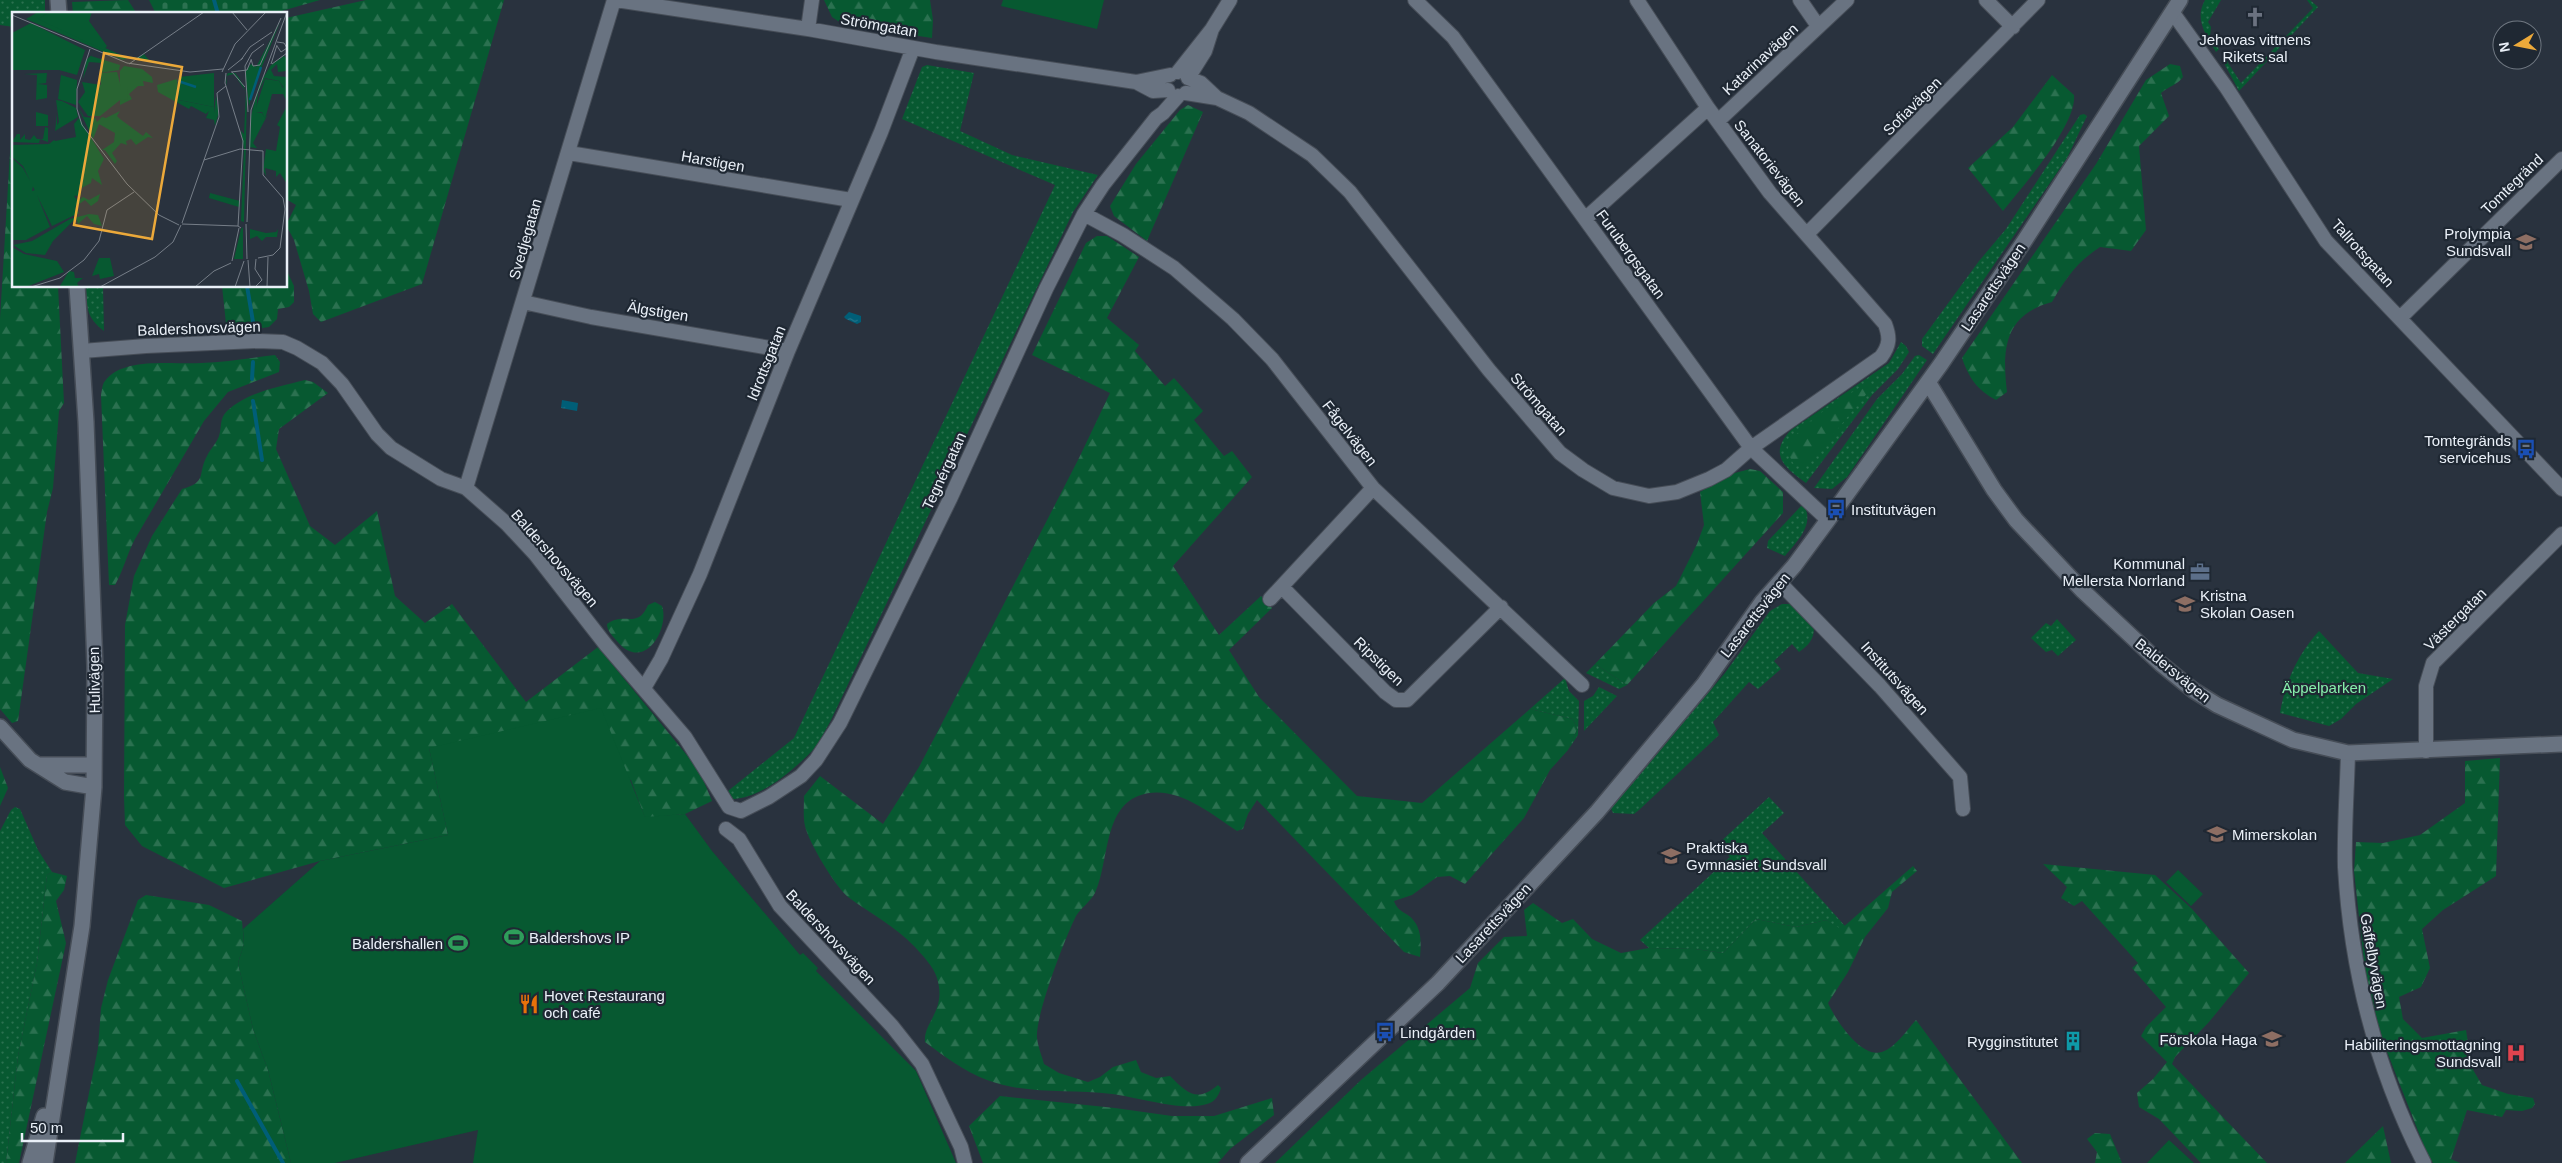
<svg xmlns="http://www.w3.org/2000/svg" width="2562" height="1163" font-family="Arial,sans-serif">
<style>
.grass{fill:url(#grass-dots)}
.forest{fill:url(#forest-firs)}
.cemetery{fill:url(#cemetery-stones)}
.pitch{fill:#075931}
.water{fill:url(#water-ripples)}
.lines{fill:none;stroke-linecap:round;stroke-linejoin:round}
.stream{stroke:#005e77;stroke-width:4}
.street-casing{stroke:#464d57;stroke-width:16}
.secondary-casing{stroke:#464d57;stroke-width:18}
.street{stroke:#697381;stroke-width:14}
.secondary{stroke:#697381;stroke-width:15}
.labels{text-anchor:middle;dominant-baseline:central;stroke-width:4.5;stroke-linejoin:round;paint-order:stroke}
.street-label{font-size:15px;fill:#eaf0f8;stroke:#1f2833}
.poi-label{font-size:15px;fill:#eaf0f8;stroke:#1f2833;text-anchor:end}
.park-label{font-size:15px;fill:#87efac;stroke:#1f2833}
.inset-river{fill:none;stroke:#005e77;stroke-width:2.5}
.inset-road{fill:none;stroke:#767e88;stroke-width:1}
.view{fill:#eca93a;fill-opacity:0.15;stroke:#eca93a;stroke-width:2.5}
.inset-edge{fill:none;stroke:#eaf0f8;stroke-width:2.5}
</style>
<defs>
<pattern id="grass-dots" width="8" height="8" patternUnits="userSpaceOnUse" patternTransform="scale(1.25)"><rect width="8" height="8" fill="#075931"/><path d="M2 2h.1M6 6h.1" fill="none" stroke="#2b7150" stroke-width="1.8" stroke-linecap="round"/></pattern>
<pattern id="forest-firs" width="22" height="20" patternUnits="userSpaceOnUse" patternTransform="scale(1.25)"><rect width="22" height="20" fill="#075931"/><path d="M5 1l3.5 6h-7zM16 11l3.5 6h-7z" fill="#2b7150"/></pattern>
<pattern id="cemetery-stones" width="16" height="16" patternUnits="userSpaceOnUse" patternTransform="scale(1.25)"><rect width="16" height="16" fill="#075931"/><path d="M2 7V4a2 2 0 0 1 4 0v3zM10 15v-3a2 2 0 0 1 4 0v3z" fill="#2b7150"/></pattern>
<pattern id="water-ripples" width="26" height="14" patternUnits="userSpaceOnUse" patternTransform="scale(1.25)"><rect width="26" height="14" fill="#005e77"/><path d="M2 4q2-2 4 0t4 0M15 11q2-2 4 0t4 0" fill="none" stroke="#25758b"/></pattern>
</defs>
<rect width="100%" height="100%" fill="#29323e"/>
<path class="grass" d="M0,0H45V14H14V27L0,25Z
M2205,0H2221L2208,22L2211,27L2210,36L2219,49L2216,52C2206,35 2194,19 2205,0Z
M2307,0H2310L2318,7L2239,91L2224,63L2229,58L2228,63L2241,83L2313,8Z
M927,65L974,73L960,131L1012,155L1098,175L1073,212L830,722C824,732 818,746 809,754C790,773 760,798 733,799L728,791L794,738L1055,185L902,119L922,67Z
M2084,114L2087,116L2067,158L1933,354L1922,346V339L1979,261L2006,229L2080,115Z
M86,286H103L104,331C86,317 87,308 86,286Z
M1901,342L1906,346L1909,352L1898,369L1872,395L1806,483C1784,467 1768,454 1791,430L1889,363Z
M1919,355L1927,360L1847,477L1832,489L1814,488L1877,399L1902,374L1915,356Z
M1803,504C1816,524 1797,541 1785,556L1767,548L1768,541Z
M1782,604H1791L1813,621C1816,636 1811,644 1799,652L1792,644L1774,661L1781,669L1758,689L1749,682L1713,722L1719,735L1639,810L1634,814L1613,813L1610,806L1628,789L1725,673L1770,611Z
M2057,619L2076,640L2058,656L2052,650L2046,652L2031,638L2046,623L2051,626Z
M2319,631L2358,673L2393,679L2356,704L2341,719L2329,726L2280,713C2285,682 2298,654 2319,631Z
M1595,664L1627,685L1619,689L1586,673Z
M1565,678L1569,691L1579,701L1578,735L1568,750L1577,729L1573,719L1530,709Z
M1599,687L1617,696L1584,731V701L1593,696Z
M1769,797L1784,813L1762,833L1845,926L1841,930L1826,920L1796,927L1756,919L1723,953L1695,949L1649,948L1640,940L1730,857L1718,844Z
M15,807L20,809L38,850L52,872L47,875L37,963L18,1056L6,1163H0V831L11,810Z"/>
<path class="forest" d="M128,0L137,14H73L72,2Z
M366,0H504L422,284L321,322L313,314L309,291L294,240L286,225L296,205L286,199V18Z
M824,0H930L933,20L932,38L844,25L832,17Z
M2170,64L2180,66L2183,77C2177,85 2169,86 2161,93L2169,116L2139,146L2146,230L2131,251L2100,247C2076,263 2066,278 2052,302C2004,315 2002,349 2007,392L1996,400C1977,390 1969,378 1962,358L2096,164L2146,80Z
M2052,75L2074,95C2077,125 2022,187 2003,211L1968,168L2013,127Z
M14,86V286H58L64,403L59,411L53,488L47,512L18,721L12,723L0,709V319Z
M1188,105L1203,112L1147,241L1114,216L1110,206L1136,164L1180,110Z
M1097,236H1107L1139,257L1107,318L1139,345L1135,351L1165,386L1174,378L1203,411L1194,420L1224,456L1232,451L1252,477L1173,566L1219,635L1261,596L1272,608L1229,650L1259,697L1357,796L1422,803L1530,709L1573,719L1577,729L1568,750L1550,770L1524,818L1465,884L1450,876L1437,877L1412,895L1394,901C1398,913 1408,912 1414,921C1422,931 1421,945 1420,957L1404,952L1257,800L1248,814L1243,829L1237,831C1209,812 1173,782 1138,796C1103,810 1109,864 1095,893C1090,902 1081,908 1076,916C1065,938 1035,1016 1037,1038C1038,1047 1042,1056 1044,1064L1059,1073L1088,1082L1100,1077L1113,1067L1136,1060L1141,1072L1156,1078L1170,1076C1187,1093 1197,1103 1218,1085L1221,1088C1219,1095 1215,1102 1207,1104C1183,1112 1137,1097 1112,1094C1070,1089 1027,1095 987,1080C964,1071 945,1057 925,1042C923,1022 947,1011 937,978C933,966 923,956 915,947C895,926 871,914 848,897C835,886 809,843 805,826C803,817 804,806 804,796L820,776L883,824L919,767L972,666L1079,458L1110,393L1032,355L1086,243Z
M286,269L294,286V302L289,307L278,309L277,319L269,327L227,333L222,286H286Z
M275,355L280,362L279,372L228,392L204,421L135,539C127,554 123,571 115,585H109L101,395C102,391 102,384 105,381C123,356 175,365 201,363C226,362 250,358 275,355Z
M305,380L313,382L328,393L279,429L276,449L310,526L335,545L377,511L395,596L425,623L452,604L526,702L598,647L699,770L712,801L685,814L645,818L631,780L429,748L448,835L320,861L224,888L142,846L125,825L124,797L125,625L134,576L152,536L182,489C208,482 197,474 207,456C210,449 217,443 219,436C222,427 219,419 227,411C248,392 278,387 305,380Z
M1868,382L1873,386L1813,459L1801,467L1793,463L1787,451C1794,424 1845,398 1868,382Z
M1750,469L1760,471L1783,492V513L1627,685L1595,664L1654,603L1676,586L1697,544L1704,525L1700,492L1731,474Z
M655,602L662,606C670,628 644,675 616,640C612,635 607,631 607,624C625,611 637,630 648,605Z
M2500,758L2496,876L2443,910L2422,929L2430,968L2421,987L2399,997L2403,1019L2422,1038L2466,1030L2472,1068L2482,1085L2508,1094L2533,1098L2535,1104L2532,1108L2522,1111L2506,1110L2502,1117L2467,1110L2451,1159L2460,1163H2433L2426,1151L2384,1044L2366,980L2354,871L2356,842L2383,843L2420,835L2465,803V761Z
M0,767L8,788L0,806Z
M2043,864L2155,875L2192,909L2249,973L2209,1022L2175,1057L2172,1064L2267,1163H2201L2159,1119L2139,1107L2137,1093L2153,1079L2167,1062L2141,1036L2146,1027L2166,1007L2132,968L2138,963L2082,901L2074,906L2061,898L2067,887Z
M1913,866L1917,871L1892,892L1888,908L1865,937L1848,972L1828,1003C1835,1019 1861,1059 1882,1052C1896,1047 1906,1031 1916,1020L2022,1163H1275L1361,1080L1470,988L1478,963L1504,937L1527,936L1524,910L1533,903L1562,923L1573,919L1592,939L1621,953L1649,948L1695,949L1723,953L1756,919L1796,927L1826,920L1841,929Z
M52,872L67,876L64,890L56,901L66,943L19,1163H6L18,1056L37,963L47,875Z
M146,895L209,905L242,921L244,944L238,963L253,1029L268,1070L291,1163H75L98,1048L101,1008L108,980L138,900Z
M1000,1096L1115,1108L1172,1116H1214L1272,1098L1274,1115L1230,1149L1218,1163H983L969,1126Z
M2383,1126L2391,1163H2345Z
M2095,1133L2110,1134L2122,1163H2095L2097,1152L2087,1139Z"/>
<path class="cemetery" d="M149,0H320L271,14H156Z"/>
<path class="pitch" d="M1003,0H1104L1097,29L1001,6Z
M601,708L645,817L685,814L712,851L800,955L803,953L818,968L816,971L916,1071L956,1163H473L478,1130L335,1163H291L268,1070L253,1029L238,963L244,944L243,929L320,861L448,835L429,748Z
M2178,870L2203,894L2191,906L2166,882Z
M2169,1140L2194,1163H2147Z"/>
<path class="water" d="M849,312L861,316V322L857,324L846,319L844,317Z
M562,400L578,403L577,411L561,408Z"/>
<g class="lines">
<path class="stream" d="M214,0L218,14
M247,286L253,322
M252,379L253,362
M253,401L262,460
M237,1081L283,1163"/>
<defs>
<path id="street" d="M616,0L808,29L936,52L1136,82L1153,91L1168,90
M1415,0L1453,37L1751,448L1828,520
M1800,0L1818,26
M1986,0L2013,27
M2173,13L2226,87L2326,241L2562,489
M808,29L812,0
M1212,29L1205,51L1188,78L1201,83L1217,98
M1178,72L1212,29L1230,0
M1136,82L1170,75
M1186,93L1217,98L1249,113L1312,155L1350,192L1489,370L1560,453L1583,470L1613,488L1649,496L1677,492L1709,479L1726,470L1751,448L1881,357C1890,345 1890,337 1885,324L1770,193L1708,108L1637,0
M1718,121L1847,0
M569,153L851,200
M1084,214L1123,235L1174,268L1233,319L1272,359L1373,488L1582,685
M1585,219L1708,108
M1807,234L2038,0
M523,302L591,317L788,351
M2400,318L2562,159
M82,351L146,346L258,341L283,342L297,348L322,363L342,384L377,434L391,448L441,479L466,488L507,524L535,554L606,645L685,737L729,807L741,811L769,797L801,776L816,760L840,723L950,499L1046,289L1084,214L1103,185L1156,118L1163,113L1178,96
M466,488L614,0
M1779,582L1880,686L1960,777L1963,809
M1282,587L1385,692L1396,700H1407L1501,607
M1270,599L1373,488
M644,688L661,659L700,574L788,351L881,132L913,48
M2426,751V686L2433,663L2562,534
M2348,753C2347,791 2344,830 2345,867C2351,973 2376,1069 2424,1163
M726,829L739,839L780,906L892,1026L922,1064L961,1147L965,1163"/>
<path id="secondary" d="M58,0L59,14
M1928,382L1994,490L2016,520L2083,591L2161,664L2193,690L2217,705L2293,740L2348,753L2562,744
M0,727L30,760L65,782L94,787
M40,765H94
M30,1163L44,1116
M45,1163L82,926L94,787L95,667L86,422L77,286
M1248,1163L1438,983L1597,812L1704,684L1762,602L1794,566L1828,520L1941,364L2025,240L2180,0"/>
</defs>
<use href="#street" class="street-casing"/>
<use href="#secondary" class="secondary-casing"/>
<use href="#street" class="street"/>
<use href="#secondary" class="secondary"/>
</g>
<defs>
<symbol id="church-bare" viewBox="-9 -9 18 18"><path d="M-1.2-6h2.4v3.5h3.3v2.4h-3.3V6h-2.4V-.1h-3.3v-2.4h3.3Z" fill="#6b7280" stroke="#1f2833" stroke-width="2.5" paint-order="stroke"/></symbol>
<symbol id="school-bare" viewBox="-9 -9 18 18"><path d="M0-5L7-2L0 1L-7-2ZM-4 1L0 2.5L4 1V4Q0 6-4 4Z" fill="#8d6e63" stroke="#1f2833" stroke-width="2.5" paint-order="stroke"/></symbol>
<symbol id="bus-bare" viewBox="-9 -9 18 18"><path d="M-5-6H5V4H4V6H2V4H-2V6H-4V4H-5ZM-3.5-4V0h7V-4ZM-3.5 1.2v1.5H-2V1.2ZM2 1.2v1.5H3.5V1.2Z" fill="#1a4fb4" stroke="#1f2833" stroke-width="2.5" paint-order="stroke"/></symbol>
<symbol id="office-bare" viewBox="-9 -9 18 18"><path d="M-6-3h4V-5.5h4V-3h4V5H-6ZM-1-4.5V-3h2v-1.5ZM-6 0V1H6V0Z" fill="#5c6f8a" stroke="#1f2833" stroke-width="2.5" paint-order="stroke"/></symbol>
<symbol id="stadium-bare" viewBox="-9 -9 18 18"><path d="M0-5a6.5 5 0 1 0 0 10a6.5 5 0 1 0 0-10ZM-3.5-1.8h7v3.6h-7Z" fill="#2e9e5b" stroke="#1f2833" stroke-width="2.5" paint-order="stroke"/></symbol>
<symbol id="restaurant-bare" viewBox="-9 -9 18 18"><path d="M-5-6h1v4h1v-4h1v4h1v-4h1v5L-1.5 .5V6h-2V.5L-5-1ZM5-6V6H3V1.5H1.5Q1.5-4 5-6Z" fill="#e8710a" stroke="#1f2833" stroke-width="2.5" paint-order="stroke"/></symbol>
<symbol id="building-bare" viewBox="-9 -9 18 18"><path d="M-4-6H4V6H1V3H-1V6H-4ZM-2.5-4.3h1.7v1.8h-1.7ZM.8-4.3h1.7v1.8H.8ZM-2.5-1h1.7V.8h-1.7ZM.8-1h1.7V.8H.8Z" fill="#0f9aa8" stroke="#1f2833" stroke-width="2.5" paint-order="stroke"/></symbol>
<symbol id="hospital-bare" viewBox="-9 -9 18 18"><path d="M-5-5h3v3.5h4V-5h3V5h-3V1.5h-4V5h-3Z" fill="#e0444e" stroke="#1f2833" stroke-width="2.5" paint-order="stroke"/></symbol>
</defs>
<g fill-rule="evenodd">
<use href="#church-bare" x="2241" y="3" width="28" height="28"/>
<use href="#school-bare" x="2512" y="228" width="28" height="28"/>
<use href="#bus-bare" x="2512" y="435" width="28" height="28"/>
<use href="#bus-bare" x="1822" y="495" width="28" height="28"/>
<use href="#office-bare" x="2186" y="558" width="28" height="28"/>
<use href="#school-bare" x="2171" y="590" width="28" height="28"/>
<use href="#school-bare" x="2203" y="820" width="28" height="28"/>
<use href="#school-bare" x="1657" y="842" width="28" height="28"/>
<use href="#stadium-bare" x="500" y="923" width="28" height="28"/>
<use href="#stadium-bare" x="444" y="929" width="28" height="28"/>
<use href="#restaurant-bare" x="515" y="990" width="28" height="28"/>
<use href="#bus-bare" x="1371" y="1018" width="28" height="28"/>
<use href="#school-bare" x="2258" y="1025" width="28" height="28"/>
<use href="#building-bare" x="2059" y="1027" width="28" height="28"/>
<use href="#hospital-bare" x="2502" y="1039" width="28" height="28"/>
</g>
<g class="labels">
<g class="street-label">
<text transform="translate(879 25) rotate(10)">Strömgatan</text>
<text transform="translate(1760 59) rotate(-43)">Katarinavägen</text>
<text transform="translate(1912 106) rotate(-45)">Sofiavägen</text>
<text transform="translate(713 161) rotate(10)">Harstigen</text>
<text transform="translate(1770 163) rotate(52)">Sanatorievägen</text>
<text transform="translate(2512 184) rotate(-44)">Tomtegränd</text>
<text transform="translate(525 239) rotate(-74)">Svedjegatan</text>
<text transform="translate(2363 253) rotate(48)">Tallrotsgatan</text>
<text transform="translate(1631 254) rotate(54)">Furubergsgatan</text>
<text transform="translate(1993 287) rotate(-56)">Lasarettsvägen</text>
<text transform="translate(658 311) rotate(9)">Älgstigen</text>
<text transform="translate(199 328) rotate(-2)">Baldershovsvägen</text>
<text transform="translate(766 363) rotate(-68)">Idrottsgatan</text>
<text transform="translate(1539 404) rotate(49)">Strömgatan</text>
<text transform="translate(1350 433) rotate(52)">Fågelvägen</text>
<text transform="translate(944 471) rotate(-65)">Tegnérgatan</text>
<text transform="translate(555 558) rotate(49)">Baldershovsvägen</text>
<text transform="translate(1755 615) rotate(-52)">Lasarettsvägen</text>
<text transform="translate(2455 619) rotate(-45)">Västergatan</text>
<text transform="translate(1379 661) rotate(44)">Ripstigen</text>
<text transform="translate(2173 670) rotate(39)">Baldersvägen</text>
<text transform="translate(1895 678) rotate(48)">Institutsvägen</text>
<text transform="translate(94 680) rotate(-91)">Hulivägen</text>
<text transform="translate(1493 923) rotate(-47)">Lasarettsvägen</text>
<text transform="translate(831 937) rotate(47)">Baldershovsvägen</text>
<text transform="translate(2374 961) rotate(80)">Gaffelbyvägen</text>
</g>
<g class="poi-label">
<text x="2255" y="39" text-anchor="middle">Jehovas vittnens<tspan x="2255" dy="17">Rikets sal</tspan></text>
<text x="2511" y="233">Prolympia<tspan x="2511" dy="17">Sundsvall</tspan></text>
<text x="2511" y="440">Tomtegränds<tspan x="2511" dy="17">servicehus</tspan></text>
<text x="1851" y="509" text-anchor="start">Institutvägen</text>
<text x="2185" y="563">Kommunal<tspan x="2185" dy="17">Mellersta Norrland</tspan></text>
<text x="2200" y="595" text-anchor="start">Kristna<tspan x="2200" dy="17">Skolan Oasen</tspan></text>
<text x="2232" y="834" text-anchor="start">Mimerskolan</text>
<text x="1686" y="847" text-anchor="start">Praktiska<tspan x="1686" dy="17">Gymnasiet Sundsvall</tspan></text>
<text x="529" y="937" text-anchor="start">Baldershovs IP</text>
<text x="443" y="943">Baldershallen</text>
<text x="544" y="995" text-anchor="start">Hovet Restaurang<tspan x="544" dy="17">och café</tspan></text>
<text x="1400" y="1032" text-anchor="start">Lindgården</text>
<text x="2257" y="1039">Förskola Haga</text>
<text x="2058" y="1041">Rygginstitutet</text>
<text x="2501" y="1044">Habiliteringsmottagning<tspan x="2501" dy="17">Sundsvall</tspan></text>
</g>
<g class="park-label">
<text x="2324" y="687">Äppelparken</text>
</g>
</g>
<g transform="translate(12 12)">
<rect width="275" height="275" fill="#29323e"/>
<path d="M26,0H38L27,7L116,46L111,48L14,7ZM268,10L243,72L237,94L233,60L239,52L244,55ZM272,44L275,47V62L274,59L266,60L265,52L259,58L262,64L275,65V71L272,76L267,69L253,66L246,81L244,100L250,101L253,106L256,102L241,131L245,136L237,135L239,104L247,73L259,53ZM35,61L34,71L26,72L35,73V86L24,88L25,63L12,62ZM216,61H223L227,66L231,73L235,84L232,210L229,209L232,137L229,119L232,122L234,80L222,62L214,64L215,74L213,66ZM49,63L65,68L64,93L46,87ZM44,88L50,89L64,96L66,105L43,119L45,101V113L47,110ZM24,100L36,103V114H24ZM33,115L36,116V130L28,127L27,131L0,130L5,122H8V128L13,122V127L18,128L22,123L25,127H31ZM198,181L228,189L227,195L197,186ZM231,215V247H222L229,217ZM238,217L254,221L264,220L266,217L265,225H254L250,229L245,224L238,227ZM87,246H98L102,264L88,267L87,262L80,264ZM57,259L62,260L63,266H71L65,271L67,275H40L48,274Z" fill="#075931"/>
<path d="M38,0H80L77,9L95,34L92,38L26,7ZM19,11L73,38L65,63L47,58H0V21ZM81,42L79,44L108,53L107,58L88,61L90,51L77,50L71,67L74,48ZM132,42L137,48L168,56L122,47ZM112,54L130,57L140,65L141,71L131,69L132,74H126L117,82L120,87L108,93V59ZM165,67L167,88L202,95V101L204,84L207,100L203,114L202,108L194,106L197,99L194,102L179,94L177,97L146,80L145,73ZM253,67L267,69L271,76L275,71V90L271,82H260L253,107L250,100H244V96ZM275,94V172L268,161L264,165V159L253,156L254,164L251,158L254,137L264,139L268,115L265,113ZM66,95L72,105L83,106L85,110L90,105L94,106L108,99L105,104L108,107L131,124L134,120L141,126L136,125L124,133L119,127L114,129L115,133L109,131L100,141L105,149L103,152L93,138H90L102,130L103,121L87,112L81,127ZM67,106L92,147L86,159L90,173L80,166L79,171L66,178L69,183L62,184L66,189L71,185L77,188L88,182L86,189L79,194L73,188L63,195L67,201L40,214L11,154L0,145V133L37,132L42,128L48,133L43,129L64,125L62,112ZM0,146L11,156L21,174L20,179L23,178L38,215L14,228H0ZM77,202L86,203L90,214L82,212L75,204L66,212L64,206L41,229L33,243L14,241L1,233L20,229L58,207ZM0,235L12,242L45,249L52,260L14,275H0Z" fill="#075931"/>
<path d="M202,61V95L167,88V65Z" fill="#075931"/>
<path d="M105,60L109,75H115L116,87L108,88L88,104H76L66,90L73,80L70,70L89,73L88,61Z" fill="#075931"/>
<path class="inset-river" d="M166,69L184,75M238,88L249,55"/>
<path class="inset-road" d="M220,0L235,18M0,3L115,51L178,60L211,57M265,30L272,31L275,36L269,40L265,34M78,37L65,77V97L70,113L115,172L147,203L167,213M239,47L241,54L248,53L269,6M229,48L238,35L260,20M117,52L192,0M259,52L265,33M260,52L275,41M216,58L231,46M210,60L223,32L254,0M219,60L235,58L239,48M220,60L233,75M214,61L213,71L231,129L226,214L229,216M236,100L233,54L240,41L252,32M192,148L228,137L251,139V163L271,186L273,197L268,236L261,243L246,246M235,210L239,98L275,0M170,211L207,105L205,81L214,74M170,212L226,214M234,212L235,247M244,247L243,257L250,268L244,274M236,248L238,275M220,249L227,216M19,275L48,266L72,248L87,229L95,198L122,180M88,275L143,245L161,230L169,213M183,275L202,259L219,251M223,275L232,249M255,275L256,245"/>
<path class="view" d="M92,41L170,55L140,227L62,213Z"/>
<rect width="275" height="275" class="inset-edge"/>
</g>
<g transform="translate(2517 45) rotate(260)"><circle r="24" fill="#1f2833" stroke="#707882"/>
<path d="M0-4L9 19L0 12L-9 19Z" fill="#eca93a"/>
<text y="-8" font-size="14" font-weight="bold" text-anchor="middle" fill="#eaf0f8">N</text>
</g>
<path d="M22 1133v8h101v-8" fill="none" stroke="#eaf0f8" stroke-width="2.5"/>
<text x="30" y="1133" font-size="15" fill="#eaf0f8" stroke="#1f2833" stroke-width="4" paint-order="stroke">50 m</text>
</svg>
